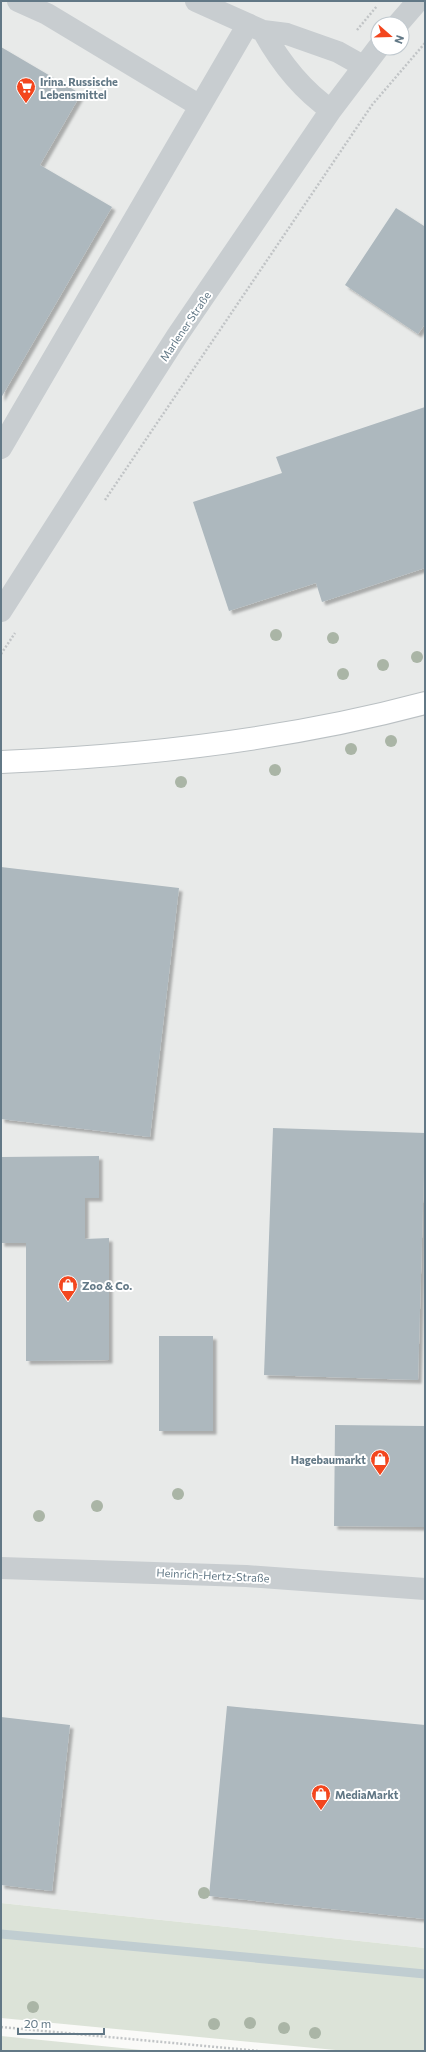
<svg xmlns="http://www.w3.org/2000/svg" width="426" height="2052" font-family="Commissioner,sans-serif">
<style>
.built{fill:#e8eae9;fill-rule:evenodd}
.green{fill:#dce3d8}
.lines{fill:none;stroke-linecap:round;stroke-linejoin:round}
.stream{stroke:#c0cdd1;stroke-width:9}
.building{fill:#adb8be;filter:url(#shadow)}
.major-casing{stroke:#bac0c3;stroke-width:24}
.path{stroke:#c1c4c6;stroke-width:2.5;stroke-dasharray:2 2;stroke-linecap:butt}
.minor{stroke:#c8cdd0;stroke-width:22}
.major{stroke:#fff;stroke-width:22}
.tree{fill:#aab5a6}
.labels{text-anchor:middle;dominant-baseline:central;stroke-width:4;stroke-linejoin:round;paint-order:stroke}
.poi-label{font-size:11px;font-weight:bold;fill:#627886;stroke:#fff;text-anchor:start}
.street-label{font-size:11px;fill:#627886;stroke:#fff}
</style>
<defs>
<filter id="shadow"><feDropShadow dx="3.5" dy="3.5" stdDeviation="1" flood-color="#0004"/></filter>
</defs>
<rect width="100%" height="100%" fill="#fafaf8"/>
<path class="built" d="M1,1H425V1948L1,1903ZM378,24H402V48H378Z"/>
<path class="green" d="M1,1903L425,1948V2051H346L1,2018Z
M1,2036L152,2051H1Z"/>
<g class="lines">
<path class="stream" d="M1,1934L425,1974"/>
</g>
<path class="building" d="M1,47L81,94L40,165L112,207L1,398Z
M396,208L424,226L425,225V324L418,334L345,285Z
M425,407V568L322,602L316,583L229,611L193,502L282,473L276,457Z
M1,867L179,888L150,1137L1,1119Z
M273,1128L425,1133L418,1380L264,1375Z
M99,1156V1198H85V1239L109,1238V1360L26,1361V1243H1V1157Z
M159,1336H213V1431H159Z
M335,1425L425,1426V1527L334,1526Z
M227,1706L425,1725V1919L209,1896Z
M1,1717L70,1725L52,1891L1,1885Z"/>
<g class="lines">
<defs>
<path id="major" d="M1,762C144,756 287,740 425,703"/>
</defs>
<use href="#major" class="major-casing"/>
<path class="path" d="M357,30L377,6
M105,500L372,105L425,43
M1,654L15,633
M1,2027L259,2051"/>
<path class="minor" d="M18,1L47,14L200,106
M196,1L263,31L287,34L338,52L363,66
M398,24L418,1
M263,31C280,62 302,90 331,110
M1,448L248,24
M1,611L177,336L331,110L378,48
M1,1568L246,1576L425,1589"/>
<use href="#major" class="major"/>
</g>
<g class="tree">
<circle cx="276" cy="635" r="6"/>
<circle cx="333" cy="638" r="6"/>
<circle cx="417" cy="657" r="6"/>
<circle cx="383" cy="665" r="6"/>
<circle cx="343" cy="674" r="6"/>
<circle cx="391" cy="741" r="6"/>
<circle cx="351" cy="749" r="6"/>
<circle cx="275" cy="770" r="6"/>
<circle cx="181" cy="782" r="6"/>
<circle cx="178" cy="1494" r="6"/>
<circle cx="97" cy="1506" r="6"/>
<circle cx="39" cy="1516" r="6"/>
<circle cx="204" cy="1893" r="6"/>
<circle cx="33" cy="2007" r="6"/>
<circle cx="250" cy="2023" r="6"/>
<circle cx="214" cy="2024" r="6"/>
<circle cx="284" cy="2028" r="6"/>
<circle cx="315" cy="2033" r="6"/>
</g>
<defs>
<symbol id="supermarket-pin" viewBox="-11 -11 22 30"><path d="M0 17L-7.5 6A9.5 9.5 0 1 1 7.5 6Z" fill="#f3461e" stroke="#fff"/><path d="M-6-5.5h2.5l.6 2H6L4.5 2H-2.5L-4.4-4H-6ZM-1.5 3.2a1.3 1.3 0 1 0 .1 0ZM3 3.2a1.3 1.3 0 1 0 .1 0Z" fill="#fff"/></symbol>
<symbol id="shop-pin" viewBox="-11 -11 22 30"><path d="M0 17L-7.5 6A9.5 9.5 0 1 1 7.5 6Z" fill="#f3461e" stroke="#fff"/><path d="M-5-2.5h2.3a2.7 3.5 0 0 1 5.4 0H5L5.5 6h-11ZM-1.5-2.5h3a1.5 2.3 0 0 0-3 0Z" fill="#fff"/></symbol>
</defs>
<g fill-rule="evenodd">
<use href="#supermarket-pin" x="15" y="76" width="22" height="30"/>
<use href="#shop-pin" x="57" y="1274" width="22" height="30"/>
<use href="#shop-pin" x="369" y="1448" width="22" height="30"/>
<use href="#shop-pin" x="310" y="1783" width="22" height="30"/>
</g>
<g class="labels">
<g class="poi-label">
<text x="40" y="81">Irina. Russische<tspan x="40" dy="13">Lebensmittel</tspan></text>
<text x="82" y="1285">Zoo &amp; Co.</text>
<text x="366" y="1459" text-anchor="end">Hagebaumarkt</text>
<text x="335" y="1794">MediaMarkt</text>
</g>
<g class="street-label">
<text transform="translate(185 326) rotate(-56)">Marlener Straße</text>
<text transform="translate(213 1575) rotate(3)">Heinrich-Hertz-Straße</text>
</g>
</g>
<rect width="426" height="2052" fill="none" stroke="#627886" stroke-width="4"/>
<g transform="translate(390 36) rotate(110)"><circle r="19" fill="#ffffff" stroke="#c0c9cf"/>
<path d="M0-3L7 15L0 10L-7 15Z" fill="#f3461e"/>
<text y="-6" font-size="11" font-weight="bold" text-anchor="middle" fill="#627886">N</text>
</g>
<path d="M18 2028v6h86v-6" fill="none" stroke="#627886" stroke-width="2"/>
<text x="24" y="2028" font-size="12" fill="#627886" stroke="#ffffff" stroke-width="3" paint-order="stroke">20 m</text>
</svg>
